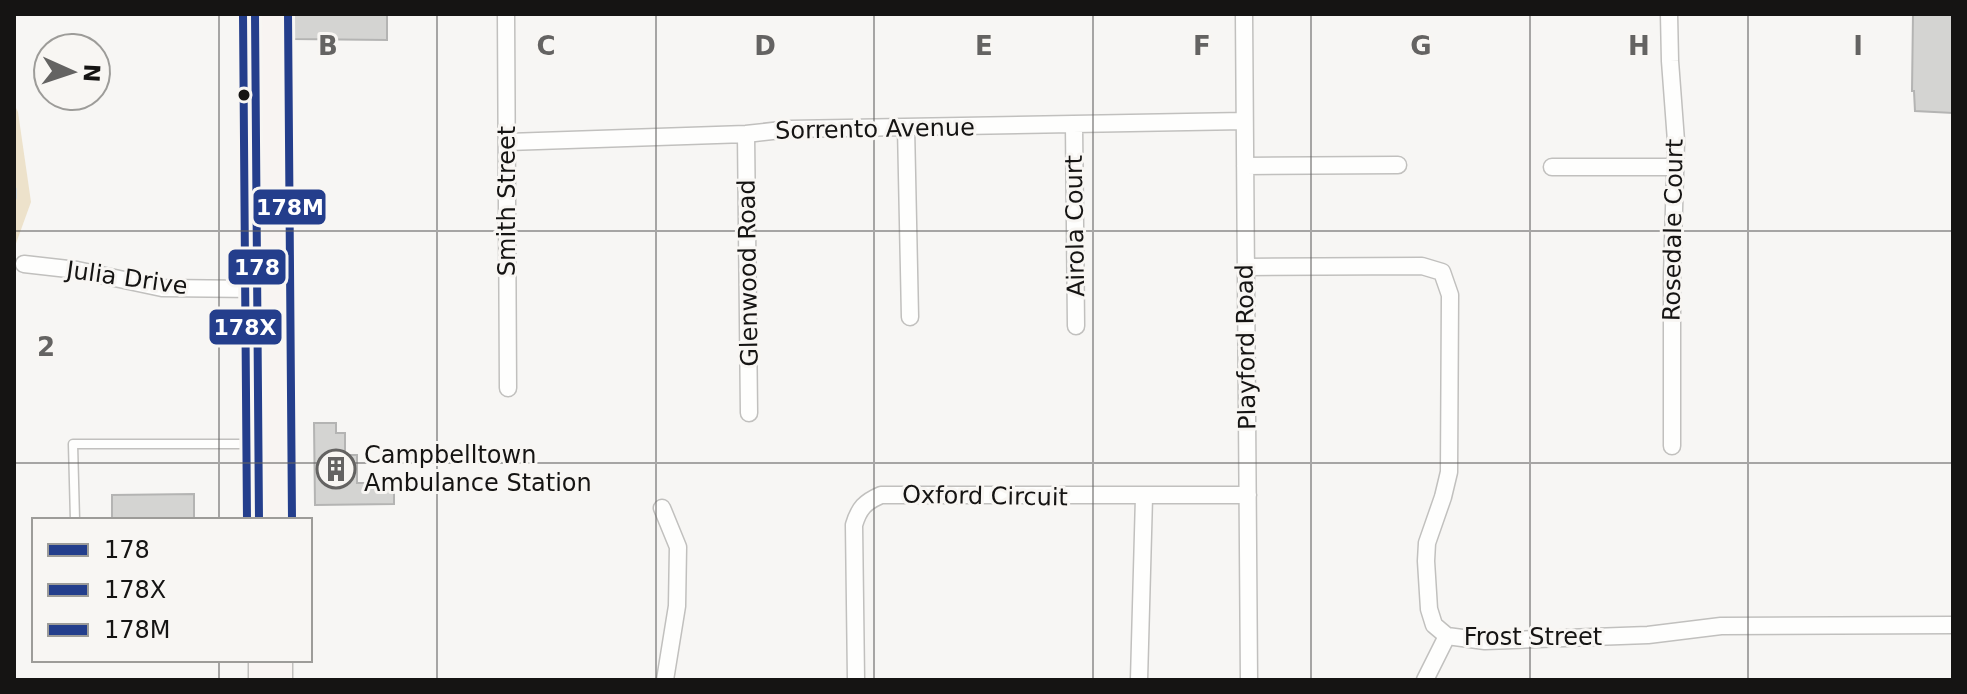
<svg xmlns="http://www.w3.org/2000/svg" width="1967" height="694" font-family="'DejaVu Sans',sans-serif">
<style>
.green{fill:#ede2cb}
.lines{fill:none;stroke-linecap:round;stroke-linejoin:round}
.stream{stroke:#bcd2ed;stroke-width:5}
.building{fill:#d4d4d2;stroke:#b4b4b3;stroke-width:2}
.lane-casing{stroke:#c1c0be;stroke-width:11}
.street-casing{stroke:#c1c0be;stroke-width:19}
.secondary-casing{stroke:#c1c0be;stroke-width:25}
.lane{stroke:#fefefd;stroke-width:8}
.street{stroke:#fefefd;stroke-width:16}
.secondary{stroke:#f8f4f2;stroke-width:22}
.bus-1-casing{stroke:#f8f6f3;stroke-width:14}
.bus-2-casing{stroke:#f8f6f3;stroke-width:14}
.bus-3-casing{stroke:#f8f6f3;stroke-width:14}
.bus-1{stroke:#243e8c;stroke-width:8}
.bus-2{stroke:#243e8c;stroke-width:8}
.bus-3{stroke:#243e8c;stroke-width:8}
.grid{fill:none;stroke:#646362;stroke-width:2;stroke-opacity:0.55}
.bus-dot{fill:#151413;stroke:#f8f6f3;stroke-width:3}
.labels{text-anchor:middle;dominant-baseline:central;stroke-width:6;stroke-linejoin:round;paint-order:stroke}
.street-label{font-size:24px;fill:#151413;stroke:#f8f6f3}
.poi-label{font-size:24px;fill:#151413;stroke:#f8f6f3;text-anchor:start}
.grid-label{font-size:26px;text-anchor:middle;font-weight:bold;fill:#646362;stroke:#f8f6f3;stroke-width:6;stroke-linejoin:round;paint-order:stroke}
.line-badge{stroke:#f8f6f3;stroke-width:3}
.badge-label{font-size:22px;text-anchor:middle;font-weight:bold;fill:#fff}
</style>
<rect width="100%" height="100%" fill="#f7f6f4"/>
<path class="green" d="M14,104L18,112L31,202L14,249Z"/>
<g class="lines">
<path class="stream" d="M14,189V198"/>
</g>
<path class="building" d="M294,14H387V40L293,39Z
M1913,14H1953V113L1915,111L1914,91H1912Z
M314,423H336V433H345V455H357V483H394V504L315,505Z
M194,494V520H112V495Z"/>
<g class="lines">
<defs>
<path id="lane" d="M75,520L73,444H257"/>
<path id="street" d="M506,14L508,388
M1244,14L1249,680
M1669,14L1670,61L1676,141L1672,277V446
M1074,125L1076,326
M906,127L910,317
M746,134L749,413
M507,142L746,134L790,129L1244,121
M1245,166L1398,165
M1552,167H1675
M24,264L77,270L162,288L268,289
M1245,267L1422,266L1442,272L1450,295L1449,472L1443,497L1427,543L1426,561L1429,609L1434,625L1447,636L1485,641L1648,635L1721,626L1953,625
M662,508L678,547L677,606L665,680
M856,680L854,525C859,508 865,502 881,495H1248
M1139,680L1144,497
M1425,680L1447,636"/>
<path id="secondary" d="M255,14L259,520
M276,14L280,520
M260,660V680
M281,660V680"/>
</defs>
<use href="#lane" class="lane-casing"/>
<use href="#street" class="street-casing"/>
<use href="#secondary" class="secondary-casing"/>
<use href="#lane" class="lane"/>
<use href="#street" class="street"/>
<use href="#secondary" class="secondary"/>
<defs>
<path id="bus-1" d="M255,14L259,520"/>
<path id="bus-2" d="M243,14L247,520"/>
<path id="bus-3" d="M288,14L292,520"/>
</defs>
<use href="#bus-1" class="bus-1-casing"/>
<use href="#bus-2" class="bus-2-casing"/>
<use href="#bus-3" class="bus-3-casing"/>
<use href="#bus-1" class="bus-1"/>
<use href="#bus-2" class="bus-2"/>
<use href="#bus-3" class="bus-3"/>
</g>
<path class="grid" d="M219,14V520M437,14V680M656,14V680M874,14V680M1093,14V680M1311,14V680M1530,14V680M1748,14V680M14,231H1953M14,463H1953M219,660V680"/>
<defs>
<symbol id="building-ring" viewBox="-11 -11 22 22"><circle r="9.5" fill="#f8f6f3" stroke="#646362" stroke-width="1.5"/><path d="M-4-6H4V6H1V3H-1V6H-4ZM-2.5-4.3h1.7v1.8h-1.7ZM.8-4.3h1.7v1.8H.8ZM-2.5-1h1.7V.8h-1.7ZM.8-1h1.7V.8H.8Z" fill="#646362"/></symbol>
</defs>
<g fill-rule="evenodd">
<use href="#building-ring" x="314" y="447" width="44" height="44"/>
</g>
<circle class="bus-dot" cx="244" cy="95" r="7"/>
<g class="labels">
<g class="street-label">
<text transform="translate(875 129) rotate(-1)">Sorrento Avenue</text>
<text transform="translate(507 201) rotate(-90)">Smith Street</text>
<text transform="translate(1075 226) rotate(-91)">Airola Court</text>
<text transform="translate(1673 230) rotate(-89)">Rosedale Court</text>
<text transform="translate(748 273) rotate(-91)">Glenwood Road</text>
<text transform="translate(127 278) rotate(8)">Julia Drive</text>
<text transform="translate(1246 347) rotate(-91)">Playford Road</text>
<text transform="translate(985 496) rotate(1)">Oxford Circuit</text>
<text x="1533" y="637">Frost Street</text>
</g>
<g class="poi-label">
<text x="364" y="455">Campbelltown<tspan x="364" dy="28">Ambulance Station</tspan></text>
</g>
</g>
<g class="grid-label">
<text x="328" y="55">B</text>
<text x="546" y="55">C</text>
<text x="765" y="55">D</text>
<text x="984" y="55">E</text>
<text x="1202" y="55">F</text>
<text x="1421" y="55">G</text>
<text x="1639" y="55">H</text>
<text x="1858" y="55">I</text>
<text x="46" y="356">2</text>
</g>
<g class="line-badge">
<rect x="252" y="188" width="75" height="38" rx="8" fill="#243e8c"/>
<rect x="227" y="248" width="60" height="38" rx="8" fill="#243e8c"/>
<rect x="208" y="308" width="75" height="38" rx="8" fill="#243e8c"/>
</g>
<g class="badge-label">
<text x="290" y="215">178M</text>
<text x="257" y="275">178</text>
<text x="245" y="335">178X</text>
</g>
<rect width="1967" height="694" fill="none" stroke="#151413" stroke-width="32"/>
<rect x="32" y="518" width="280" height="144" fill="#f8f6f3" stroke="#9d9c99" stroke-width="2"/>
<rect x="48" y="544" width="40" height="12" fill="#243e8c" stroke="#9d9c99" stroke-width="2"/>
<text x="104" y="558" font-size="24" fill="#151413">178</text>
<rect x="48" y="584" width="40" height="12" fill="#243e8c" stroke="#9d9c99" stroke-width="2"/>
<text x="104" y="598" font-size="24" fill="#151413">178X</text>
<rect x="48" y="624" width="40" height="12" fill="#243e8c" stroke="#9d9c99" stroke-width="2"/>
<text x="104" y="638" font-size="24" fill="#151413">178M</text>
<g transform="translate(72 72) rotate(93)"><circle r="38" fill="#f8f6f3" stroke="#9d9c99" stroke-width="2"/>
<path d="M0-6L14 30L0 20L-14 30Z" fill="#646362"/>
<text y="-12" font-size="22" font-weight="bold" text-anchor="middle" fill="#151413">N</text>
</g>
</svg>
